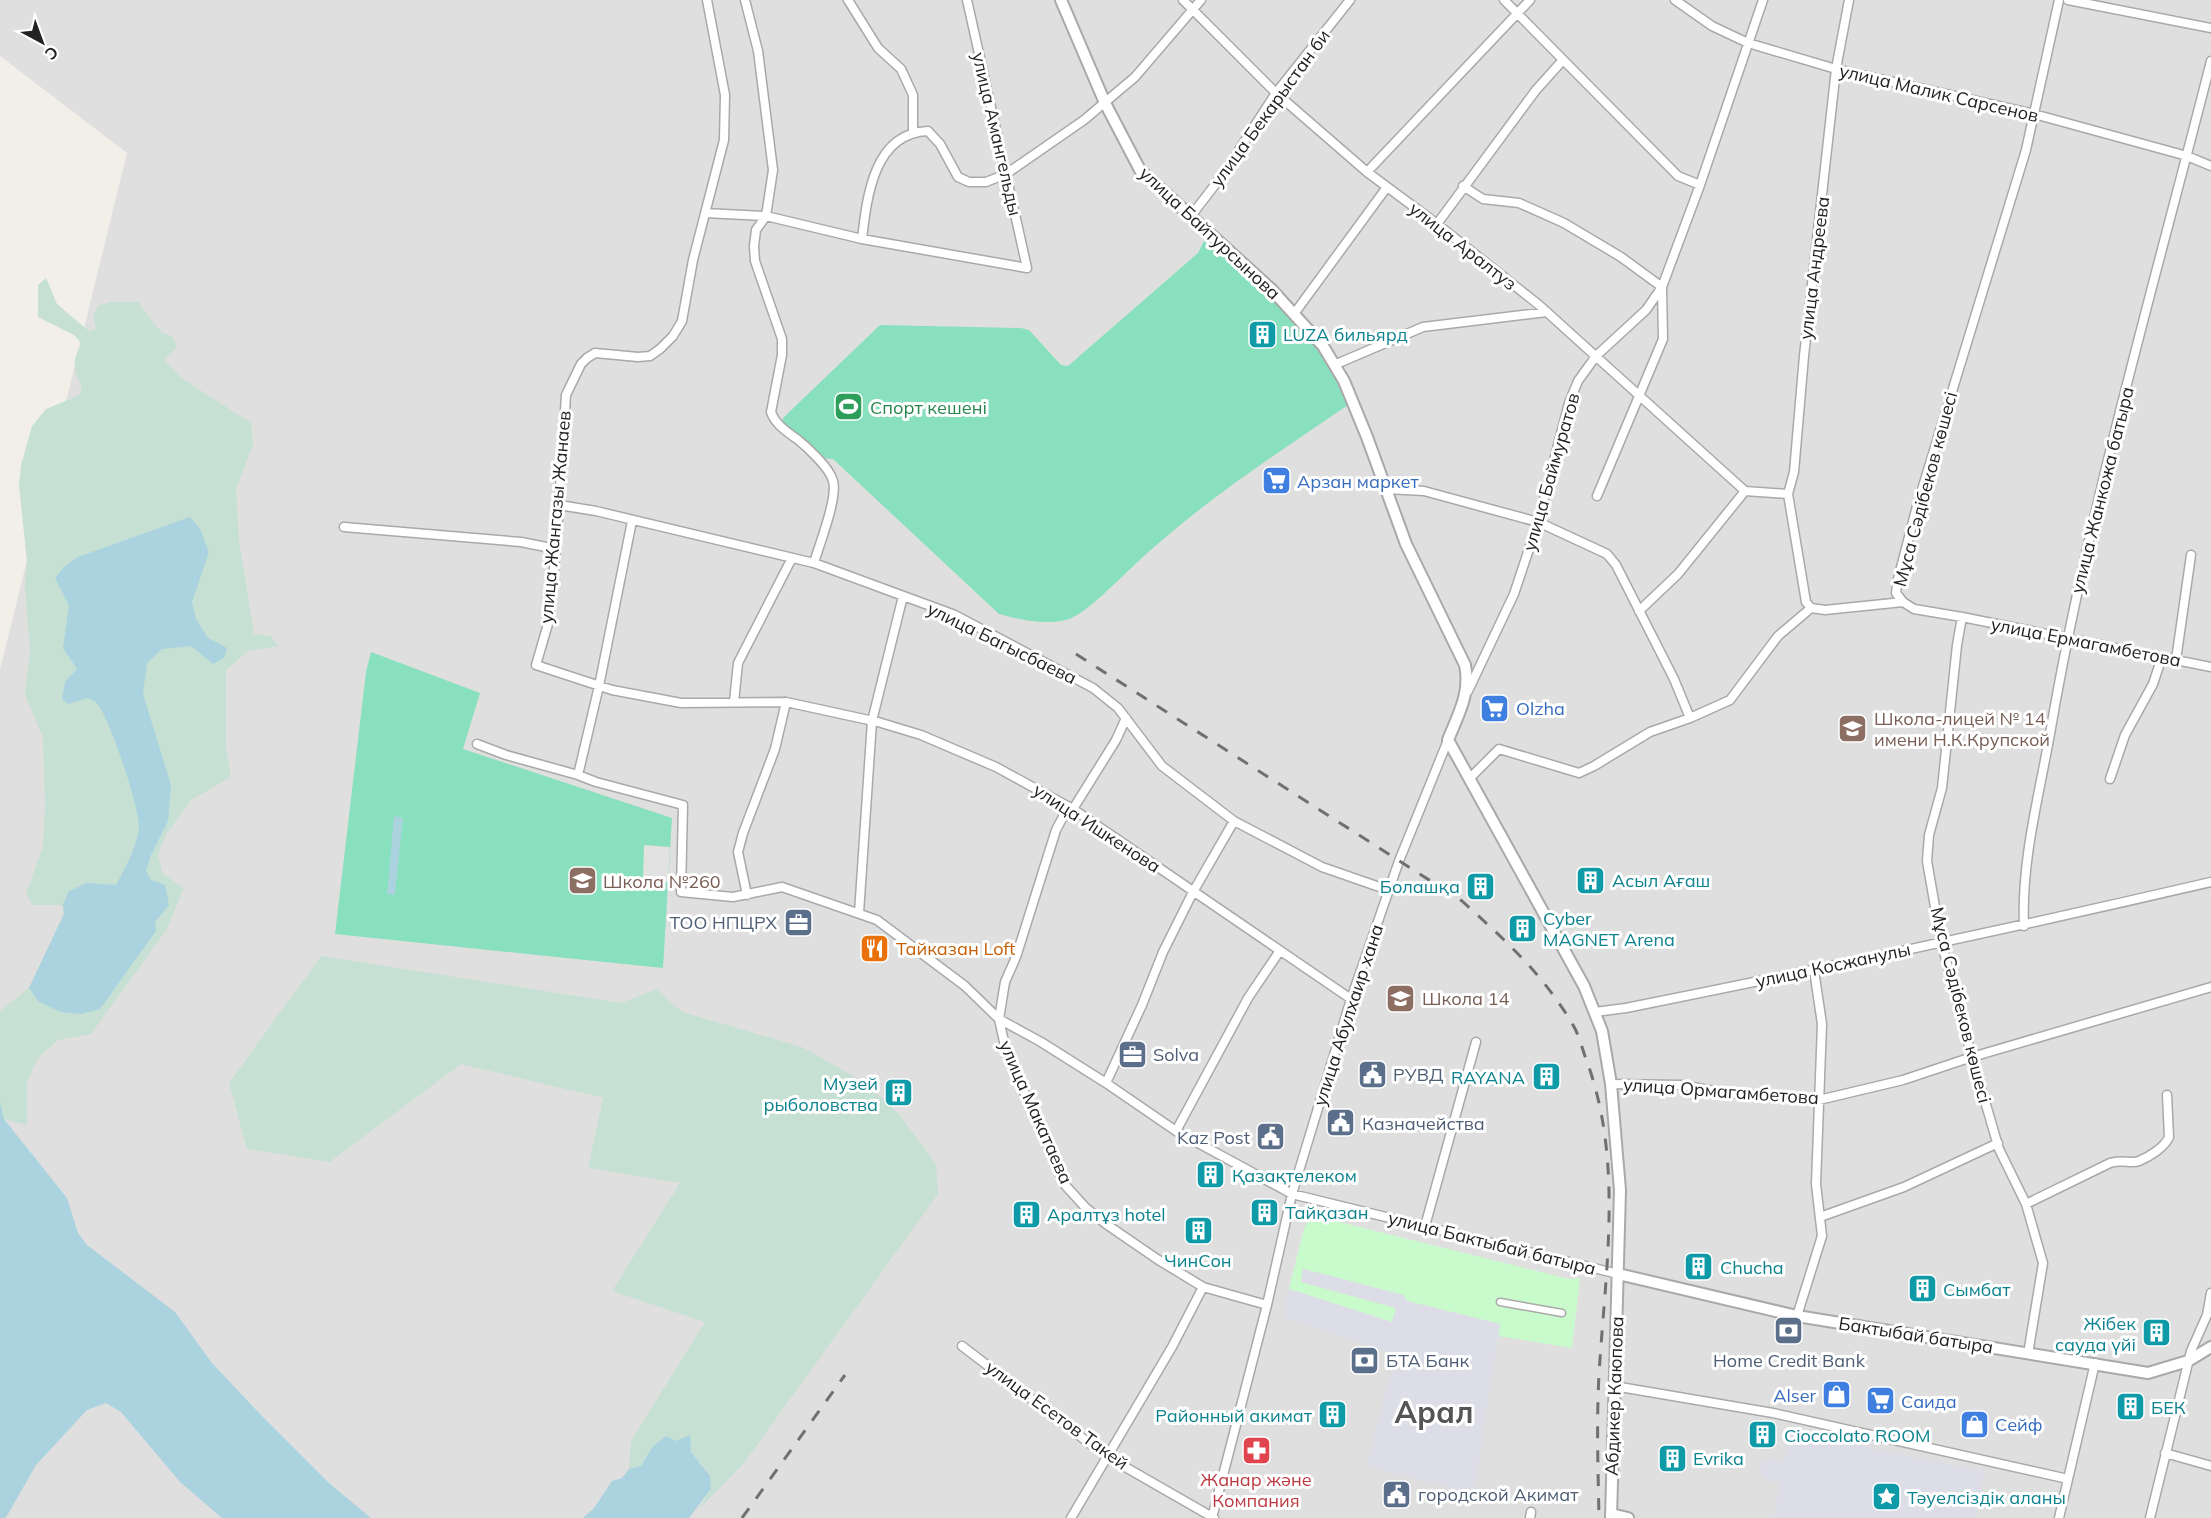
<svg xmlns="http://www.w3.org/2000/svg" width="2211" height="1518" font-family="Mulish,sans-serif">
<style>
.residential{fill:#e0dfdf}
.wetland{fill:#c6e0d4}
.park{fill:#c8facc}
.pitch{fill:#88e0be}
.parking{fill:#e2e2e2}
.plaza{fill:#dddde8}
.water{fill:#aad3df}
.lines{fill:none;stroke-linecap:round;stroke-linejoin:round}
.pedestrian-casing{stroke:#a9a9a9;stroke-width:9}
.minor-casing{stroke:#a9a9a9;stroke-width:11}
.tertiary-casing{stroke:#a9a9a9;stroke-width:14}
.pedestrian{stroke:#fff;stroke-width:6}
.minor{stroke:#fff;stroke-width:8}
.tertiary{stroke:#fff;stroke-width:10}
.rail{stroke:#707070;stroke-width:3;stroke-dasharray:12 12;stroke-linecap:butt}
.labels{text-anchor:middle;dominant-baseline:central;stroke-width:6;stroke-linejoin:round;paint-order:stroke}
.street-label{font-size:18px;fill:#222;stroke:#fff}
.culture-label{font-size:18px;fill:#0d838f;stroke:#fff;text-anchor:start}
.leisure-label{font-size:18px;fill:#27864d;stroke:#fff;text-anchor:start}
.shop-label{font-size:18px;fill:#366cbe;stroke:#fff;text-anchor:start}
.education-label{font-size:18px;fill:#785e54;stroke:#fff;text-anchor:start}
.service-label{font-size:18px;fill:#4e5e75;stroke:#fff;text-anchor:start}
.food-label{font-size:18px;fill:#c56008;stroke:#fff;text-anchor:start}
.health-label{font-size:18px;fill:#be3a42;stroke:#fff}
.town-label{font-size:30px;font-weight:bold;fill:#555;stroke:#fff}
</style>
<rect width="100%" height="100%" fill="#f2efe9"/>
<path class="residential" d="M0,0H2211V1518H0V670L127,153L0,56Z"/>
<path class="wetland" d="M46,278L57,304L90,332L96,329L93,317L98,306L110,302H138L161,332L172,336L177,348L164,359L180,377L251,423L253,445L236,489L239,540L254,634L271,636L278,646L248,651L226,670V748L231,777L191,800L166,835L158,855L163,874L184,888L167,929L91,1034L58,1040L38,1058L27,1081V1125L4,1119L0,1102V1011L29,988L64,914L62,905H32L26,894L43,846L45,807L43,738L25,695L30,650L25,587L27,562L19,485L21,465L32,426L46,409L80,395L82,388C73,368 72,363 81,343L74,335L38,317V285Z
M321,956L621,1003L656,989L682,1012L802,1047L864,1082L899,1114L936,1164L938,1194L744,1463L697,1511C701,1504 707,1497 710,1490C717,1473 688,1450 676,1441L653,1446L641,1466L629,1469L631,1441L705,1322L612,1291L680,1183L588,1168L603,1098L461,1064L330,1162L247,1149L229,1083Z"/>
<path class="park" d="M1319,1217L1569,1279L1580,1278L1572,1348L1498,1336L1500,1324L1407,1301L1403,1295L1304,1269L1301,1282L1396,1308L1392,1322L1289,1289L1304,1228L1310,1219Z"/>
<path class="pitch" d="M1206,237C1249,276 1296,315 1327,364C1335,377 1341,391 1348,405C1272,457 1194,507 1127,572C1113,585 1083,616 1066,620C1043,625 1021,620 999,614L833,459L819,458L783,424V418L880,325L1021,328L1029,330L1061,365L1068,366L1198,253Z
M371,652L480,693L463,749L672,818L663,968L335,934L366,672Z"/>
<path class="parking" d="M644,845L670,847L668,882L643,880Z"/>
<path class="plaza" d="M1303,1269L1403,1295L1407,1301L1500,1324L1474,1494L1366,1466L1396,1355L1282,1317L1289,1289L1392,1322L1396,1308L1301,1282Z
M1791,1432L1984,1471L1976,1518H1774L1780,1483L1767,1480L1760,1472L1762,1463L1771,1458L1783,1461Z"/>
<path class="water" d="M190,517L200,529L209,552L192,602L196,619L208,638L227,648L224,658L213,664L191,646L162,649L147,663L143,694L171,785L168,821L151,855L146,871L151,880L165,885L169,905L155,922L156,931L100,1009L81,1014L61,1012L39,1002L29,988L64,914L63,905L69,891L87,883L116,885C125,868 136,849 139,829C141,812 110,719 98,705C96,701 91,700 87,698L68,704L62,699L65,682L77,669L63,648L69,606L55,578L64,567L78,557Z
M394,816L403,818L395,895L387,894Z
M0,1102L4,1119L67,1198L78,1233L87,1245L175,1312L212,1363L261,1415L330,1484L371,1518H222L180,1482L121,1412L106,1403L87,1410L36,1465L8,1514L5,1518H0Z
M690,1435L691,1452L710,1476L711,1489L689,1518H583L594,1508L612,1481L622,1478L629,1469L641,1466L653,1446L666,1436L676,1441Z"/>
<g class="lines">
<defs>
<path id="pedestrian" d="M1500,1302L1562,1313"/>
<path id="minor" d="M707,0L725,95L724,140L693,260L682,321L673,336L660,349L650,356L638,357L595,353L587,358L581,364L566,395L556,549L548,624L536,665L612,690L681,703L786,702L878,722L921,735L996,767L1073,809L1351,999
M745,0L758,51L773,170L766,216L756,230L754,246L755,261L782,339V355L771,412C775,424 787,432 797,439C807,447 830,468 833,481C838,498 819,545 814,563
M848,0L878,48L901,69L913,95V132
M1183,0L1276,93L1367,172L1437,224L1539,305L1745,491
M1504,0L1678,176L1700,185
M1675,0L1712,26L1748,43L1836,69L2034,114L2187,156L2211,166
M1849,0L1836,69L1804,356L1794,472L1788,494L1806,602L1811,608L1825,610L1903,602
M2059,0L2026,150L1917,506L1898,579L1896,593L1903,602L1914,609L1962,617L2211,667
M2068,0L2211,28
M1367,172L1530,0
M1463,186L1483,199L1519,203L1564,223L1621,257L1662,287L1663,339L1597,496
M705,213L766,216L862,239L1027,268L967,0
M1191,216L1224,173L1276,93L1350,0
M1437,224L1536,90L1563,60
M862,239C867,196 874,133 928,131L940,144L958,177L969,182H986L1006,174L1084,120L1135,77L1201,0
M1294,314L1387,187
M1334,365L1423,327L1547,312
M1386,489L1424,491L1538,522L1607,554L1616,565L1674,679L1690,718
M1745,491L1788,494
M559,505L596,511L814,563L955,615L1093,688L1118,708L1162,766L1234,821L1322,867L1388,890
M344,527L521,542L556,549
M1639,611L1678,574L1745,491
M1962,617L1957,645L1942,788L1929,835L1927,861L1941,941L1972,1057L1999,1149L2026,1204L2043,1263L2028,1354
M2176,660L2191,555
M1468,691L1514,594L1538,522L1569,403L1578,381L1596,356L1646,310L1662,287L1700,185L1763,0
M734,702L738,663L792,558
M1126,718L1116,740L1073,809L1064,815L1056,830L1016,957L1005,982L999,1019L1006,1051L1065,1185L1085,1207L1106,1224L1157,1259L1203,1287L1267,1305
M477,744L506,755L578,775L596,782L683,805L681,892L733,897L782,887L877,920L965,986L999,1019L1041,1042L1106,1083L1176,1131L1292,1194L1618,1274
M578,775L599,686L632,521
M1469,779L1499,749L1579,773L1594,766L1650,732L1690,718L1730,700L1778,636L1811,608
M2110,779L2125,735L2153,684L2162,657
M747,895L738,852L743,833L775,749L786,702
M859,913L872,721L903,596
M2024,926C2021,860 2040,792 2051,728C2090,503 2155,282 2211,61
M1595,1012L1626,1008C1822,969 2017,927 2211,882
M1106,1083L1142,1005L1163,952L1193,892L1234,821
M1611,1084L1681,1085L1726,1093L1819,1100L1903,1080L1972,1057L2211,987
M1176,1131L1248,998L1279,952
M2026,1204L2110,1163C2122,1159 2131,1164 2139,1161C2149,1157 2165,1147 2169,1137L2167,1095
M1820,1217L1904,1187L1998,1143
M1425,1226L1476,1042
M1797,1316L1822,1236L1816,1184L1822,1024L1814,970
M962,1346L1106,1456L1214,1518
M1614,1386L1773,1413L2068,1479
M2165,1453L2211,1466
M1071,1518L1172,1347L1203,1287
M1212,1518L1267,1305L1292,1194L1351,999L1399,861L1448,740
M1530,1518L1531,1512
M2059,1518L2095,1363
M2150,1518L2191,1351L2207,1315L2211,1293"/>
<path id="tertiary" d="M1061,0L1105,103L1140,170L1272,290L1323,346L1344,381L1367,437L1406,544L1465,665C1471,693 1458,715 1448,740L1584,986L1602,1031L1611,1084L1620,1190L1611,1518
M1618,1274L1797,1316L2148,1373L2188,1361L2211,1347
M1611,1514L1628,1518"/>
</defs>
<use href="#pedestrian" class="pedestrian-casing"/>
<use href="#minor" class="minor-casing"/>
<use href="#tertiary" class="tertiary-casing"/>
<use href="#pedestrian" class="pedestrian"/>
<use href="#minor" class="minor"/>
<use href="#tertiary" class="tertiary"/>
<path class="rail" d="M1076,654L1462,901C1504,939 1544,975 1573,1025C1579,1035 1582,1048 1586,1059C1622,1155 1607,1259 1600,1359C1596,1412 1598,1465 1599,1518
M742,1518L845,1375"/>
</g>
<defs>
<symbol id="building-square" viewBox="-11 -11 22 22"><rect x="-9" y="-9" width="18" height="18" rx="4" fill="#0f9aa8" stroke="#fff"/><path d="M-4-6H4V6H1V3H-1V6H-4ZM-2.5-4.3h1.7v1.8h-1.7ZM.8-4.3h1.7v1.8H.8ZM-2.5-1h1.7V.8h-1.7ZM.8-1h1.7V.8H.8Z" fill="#fff"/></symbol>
<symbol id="stadium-square" viewBox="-11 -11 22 22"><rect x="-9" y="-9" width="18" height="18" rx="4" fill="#2e9e5b" stroke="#fff"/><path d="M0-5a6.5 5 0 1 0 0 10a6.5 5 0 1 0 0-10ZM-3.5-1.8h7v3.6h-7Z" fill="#fff"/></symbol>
<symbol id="supermarket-square" viewBox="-11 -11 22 22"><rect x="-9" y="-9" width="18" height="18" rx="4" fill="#3f7fe0" stroke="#fff"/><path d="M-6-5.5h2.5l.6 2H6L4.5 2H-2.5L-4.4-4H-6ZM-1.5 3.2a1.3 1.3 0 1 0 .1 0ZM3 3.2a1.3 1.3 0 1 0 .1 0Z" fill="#fff"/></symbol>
<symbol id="school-square" viewBox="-11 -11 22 22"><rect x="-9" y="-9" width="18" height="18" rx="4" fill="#8d6e63" stroke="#fff"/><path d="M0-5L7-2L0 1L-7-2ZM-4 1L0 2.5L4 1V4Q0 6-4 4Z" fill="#fff"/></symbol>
<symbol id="office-square" viewBox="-11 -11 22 22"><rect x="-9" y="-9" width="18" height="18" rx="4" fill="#5c6f8a" stroke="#fff"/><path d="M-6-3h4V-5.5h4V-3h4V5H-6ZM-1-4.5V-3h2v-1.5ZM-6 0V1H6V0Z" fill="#fff"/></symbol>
<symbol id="restaurant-square" viewBox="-11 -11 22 22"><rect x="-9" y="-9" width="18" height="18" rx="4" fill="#e8710a" stroke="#fff"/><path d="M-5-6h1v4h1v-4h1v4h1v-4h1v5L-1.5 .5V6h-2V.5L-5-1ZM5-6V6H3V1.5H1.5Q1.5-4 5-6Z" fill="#fff"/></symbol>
<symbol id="civic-square" viewBox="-11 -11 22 22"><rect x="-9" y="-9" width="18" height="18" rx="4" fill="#5c6f8a" stroke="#fff"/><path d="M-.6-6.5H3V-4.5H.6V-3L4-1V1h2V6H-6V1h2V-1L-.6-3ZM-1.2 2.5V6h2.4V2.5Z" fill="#fff"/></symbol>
<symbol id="bank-square" viewBox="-11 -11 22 22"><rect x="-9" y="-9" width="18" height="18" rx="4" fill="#5c6f8a" stroke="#fff"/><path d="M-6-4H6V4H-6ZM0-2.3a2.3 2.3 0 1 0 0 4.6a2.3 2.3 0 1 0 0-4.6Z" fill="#fff"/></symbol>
<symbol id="shop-square" viewBox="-11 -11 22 22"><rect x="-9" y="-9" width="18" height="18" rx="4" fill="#3f7fe0" stroke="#fff"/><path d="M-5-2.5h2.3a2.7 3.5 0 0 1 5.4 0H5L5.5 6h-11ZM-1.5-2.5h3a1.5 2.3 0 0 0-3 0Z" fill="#fff"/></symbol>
<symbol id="pharmacy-square" viewBox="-11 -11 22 22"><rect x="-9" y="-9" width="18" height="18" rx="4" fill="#e0444e" stroke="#fff"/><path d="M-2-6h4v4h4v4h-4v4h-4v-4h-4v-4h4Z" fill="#fff"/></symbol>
<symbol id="sight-square" viewBox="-11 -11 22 22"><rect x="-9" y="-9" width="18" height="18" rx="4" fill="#0f9aa8" stroke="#fff"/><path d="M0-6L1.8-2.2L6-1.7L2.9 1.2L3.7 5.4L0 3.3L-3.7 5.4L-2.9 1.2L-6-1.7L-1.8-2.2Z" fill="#fff"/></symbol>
</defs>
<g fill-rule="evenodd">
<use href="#building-square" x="1246" y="318" width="33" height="33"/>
<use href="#stadium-square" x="832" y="390" width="33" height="33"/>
<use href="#supermarket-square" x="1260" y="464" width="33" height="33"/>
<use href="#supermarket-square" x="1478" y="692" width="33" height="33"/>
<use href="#school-square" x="1836" y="712" width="33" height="33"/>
<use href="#building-square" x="1574" y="864" width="33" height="33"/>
<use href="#school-square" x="566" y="864" width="33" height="33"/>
<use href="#building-square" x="1464" y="870" width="33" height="33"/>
<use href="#office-square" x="782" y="906" width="33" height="33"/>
<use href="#building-square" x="1506" y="912" width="33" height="33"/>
<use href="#restaurant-square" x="858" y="932" width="33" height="33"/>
<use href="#school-square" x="1384" y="982" width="33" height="33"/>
<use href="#office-square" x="1116" y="1038" width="33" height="33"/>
<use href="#civic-square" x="1356" y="1058" width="33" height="33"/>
<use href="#building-square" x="1530" y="1060" width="33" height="33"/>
<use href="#building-square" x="882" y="1076" width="33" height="33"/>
<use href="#civic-square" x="1324" y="1106" width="33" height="33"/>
<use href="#civic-square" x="1254" y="1120" width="33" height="33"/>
<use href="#building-square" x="1194" y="1158" width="33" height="33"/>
<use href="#building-square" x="1248" y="1196" width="33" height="33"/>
<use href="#building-square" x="1010" y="1198" width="33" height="33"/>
<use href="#building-square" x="1182" y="1214" width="33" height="33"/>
<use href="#building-square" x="1682" y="1250" width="33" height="33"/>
<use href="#building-square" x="1906" y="1272" width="33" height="33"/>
<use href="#bank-square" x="1772" y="1314" width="33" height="33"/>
<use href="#building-square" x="2140" y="1316" width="33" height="33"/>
<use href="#bank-square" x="1348" y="1344" width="33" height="33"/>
<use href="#shop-square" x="1820" y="1378" width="33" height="33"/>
<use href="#supermarket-square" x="1864" y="1384" width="33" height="33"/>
<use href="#building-square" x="2114" y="1390" width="33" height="33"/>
<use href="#building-square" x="1316" y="1398" width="33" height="33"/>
<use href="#shop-square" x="1958" y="1408" width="33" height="33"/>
<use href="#building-square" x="1746" y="1418" width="33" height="33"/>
<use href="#pharmacy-square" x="1240" y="1434" width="33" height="33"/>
<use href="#building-square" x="1656" y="1442" width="33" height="33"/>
<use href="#civic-square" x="1380" y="1478" width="33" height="33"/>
<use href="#sight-square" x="1870" y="1480" width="33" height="33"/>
</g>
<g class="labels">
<g class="street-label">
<text transform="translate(1939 93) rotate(13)">улица Малик Сарсенов</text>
<text transform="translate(1270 108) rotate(-54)">улица Бекарыстан би</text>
<text transform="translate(997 134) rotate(77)">улица Амангельды</text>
<text transform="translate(1210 233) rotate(43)">улица Байтурсынова</text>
<text transform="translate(1463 246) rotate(38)">улица Аралтуз</text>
<text transform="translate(1814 268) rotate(-83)">улица Андреева</text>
<text transform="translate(1551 472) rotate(-74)">улица Баймуратов</text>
<text transform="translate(1925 489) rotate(-75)">Мұса Сәдібеков көшесі</text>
<text transform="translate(2102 490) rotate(-76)">улица Жанкожа батыра</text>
<text transform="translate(555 517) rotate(-85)">улица Жангазы Жанаев</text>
<text transform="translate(2086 642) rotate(11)">улица Ермагамбетова</text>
<text transform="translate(1002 643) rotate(26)">улица Багысбаева</text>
<text transform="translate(1097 828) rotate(33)">улица Ишкенова</text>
<text transform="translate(1833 965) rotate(-12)">улица Косжанулы</text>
<text transform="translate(1961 1005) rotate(76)">Мұса Сәдібеков көшесі</text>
<text transform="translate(1348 1015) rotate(-72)">улица Абулхаир хана</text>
<text transform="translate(1721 1091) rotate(4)">улица Ормагамбетова</text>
<text transform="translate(1036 1112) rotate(66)">улица Макатаева</text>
<text transform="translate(1492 1243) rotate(14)">улица Бактыбай батыра</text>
<text transform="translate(1916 1335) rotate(9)">Бактыбай батыра</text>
<text transform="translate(1614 1396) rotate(-88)">Абдикер Каюпова</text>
<text transform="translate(1057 1415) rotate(36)">улица Есетов Такей</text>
</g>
<g class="culture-label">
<text x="1283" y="334">LUZA бильярд</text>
<text x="1612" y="880">Асыл Ағаш</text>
<text x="1460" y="886" text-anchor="end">Болашқа</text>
<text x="1543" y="918">Cyber<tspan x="1543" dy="21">MAGNET Arena</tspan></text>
<text x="1525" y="1077" text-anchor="end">RAYANA</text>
<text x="878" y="1083" text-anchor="end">Музей<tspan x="878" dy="21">рыболовства</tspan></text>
<text x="1232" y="1175">Қазақтелеком</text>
<text x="1285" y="1212">Тайқазан</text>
<text x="1047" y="1214">Аралтұз hotel</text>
<text x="1198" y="1260" text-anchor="middle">ЧинСон</text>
<text x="1720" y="1267">Chucha</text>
<text x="1943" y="1289">Сымбат</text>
<text x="2136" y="1323" text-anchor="end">Жібек<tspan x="2136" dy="21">сауда үйі</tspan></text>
<text x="2151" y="1407">БЕК</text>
<text x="1312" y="1415" text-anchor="end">Районный акимат</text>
<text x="1784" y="1435">Cioccolato ROOM</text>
<text x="1693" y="1458">Evrika</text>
<text x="1907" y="1497">Тәуелсіздік аланы</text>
</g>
<g class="leisure-label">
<text x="870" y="407">Спорт кешені</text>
</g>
<g class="shop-label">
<text x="1297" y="481">Арзан маркет</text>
<text x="1516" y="708">Olzha</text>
<text x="1816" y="1395" text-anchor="end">Alser</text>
<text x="1901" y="1401">Саида</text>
<text x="1995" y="1424">Сейф</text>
</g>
<g class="education-label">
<text x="1874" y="718">Школа-лицей № 14<tspan x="1874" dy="21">имени Н.К.Крупской</tspan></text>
<text x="603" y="881">Школа №260</text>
<text x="1422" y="998">Школа 14</text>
</g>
<g class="service-label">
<text x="777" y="922" text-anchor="end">ТОО НПЦРХ</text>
<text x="1153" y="1054">Solva</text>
<text x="1393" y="1074">РУВД</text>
<text x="1362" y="1123">Казначейства</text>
<text x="1250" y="1137" text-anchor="end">Kaz Post</text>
<text x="1386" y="1360">БТА Банк</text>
<text x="1789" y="1360" text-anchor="middle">Home Credit Bank</text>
<text x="1418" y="1494">городской Акимат</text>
</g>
<g class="food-label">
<text x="896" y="948">Тайказан Loft</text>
</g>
<g class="health-label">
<text x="1256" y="1479">Жанар және<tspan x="1256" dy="21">Компания</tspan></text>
</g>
<g class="town-label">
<text x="1434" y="1412">Арал</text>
</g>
</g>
<g transform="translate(42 42) rotate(139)" stroke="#ffffff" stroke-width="4.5" paint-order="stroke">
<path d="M0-4.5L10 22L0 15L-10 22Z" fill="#222222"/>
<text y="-9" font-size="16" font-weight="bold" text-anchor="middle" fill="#222222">С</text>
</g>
</svg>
